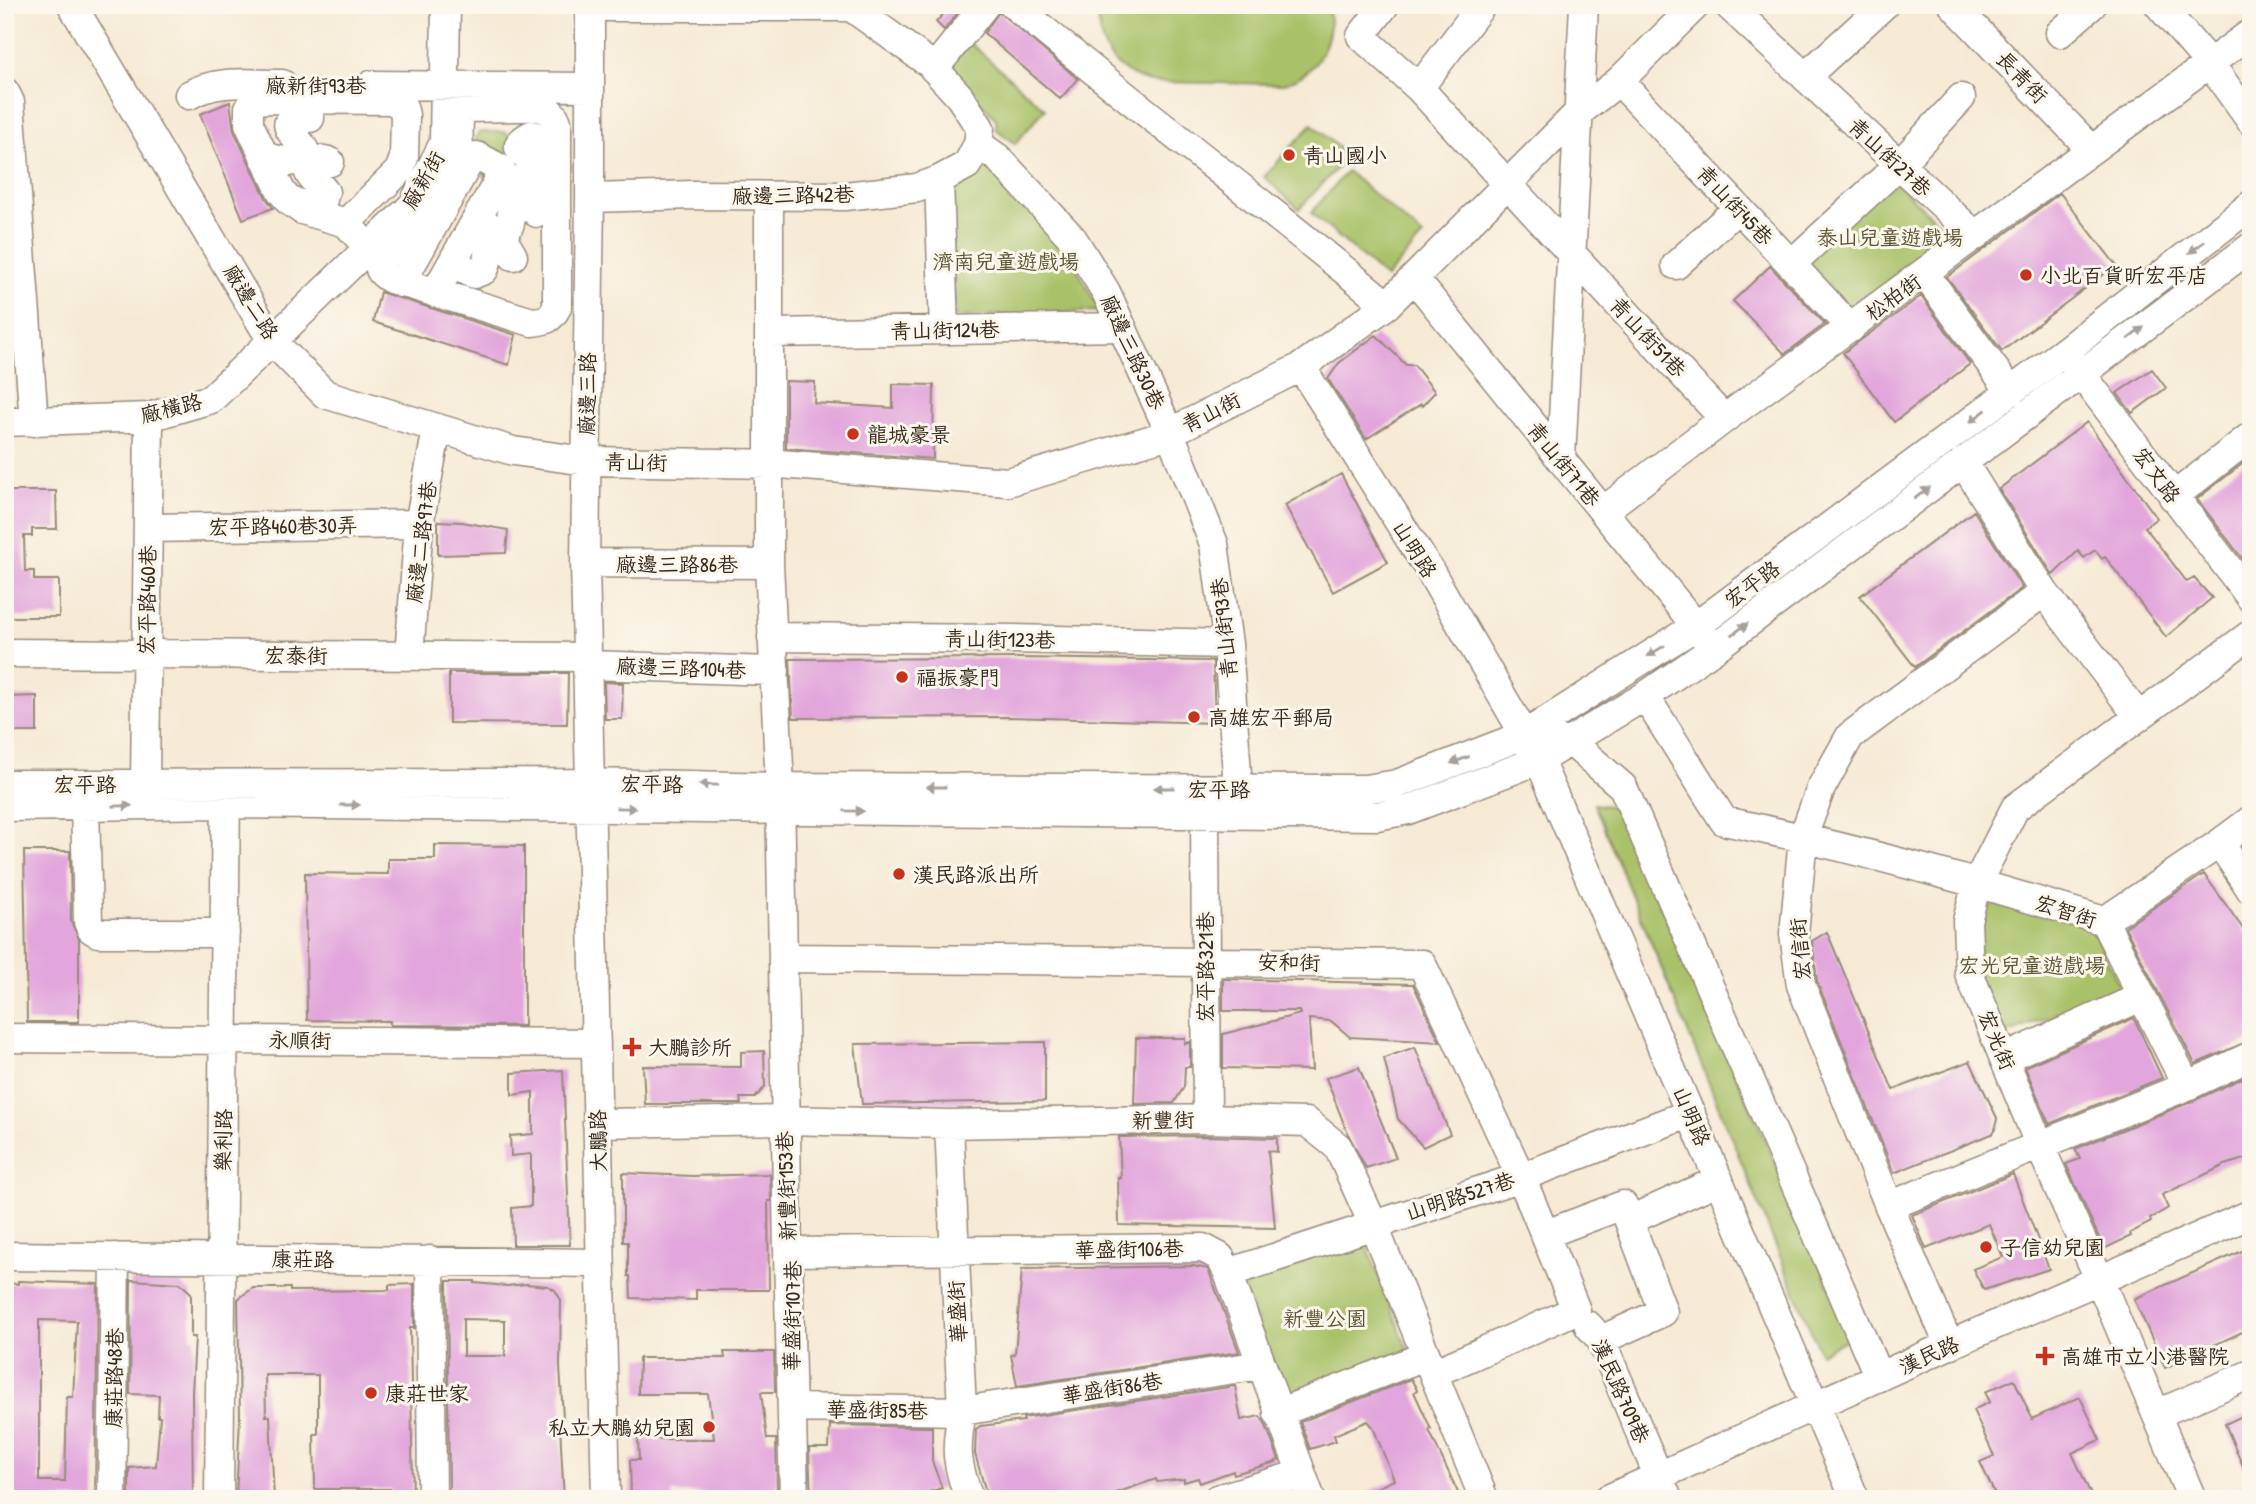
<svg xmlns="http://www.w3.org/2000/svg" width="2256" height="1504" font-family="'Patrick Hand','LXGW WenKai TC',sans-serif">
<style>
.green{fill:#a9c167;stroke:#727642;stroke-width:2}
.building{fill:#e2a5dc;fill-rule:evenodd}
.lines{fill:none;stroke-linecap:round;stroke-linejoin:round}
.minor-casing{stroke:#988a7a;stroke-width:31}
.minor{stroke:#fff;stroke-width:28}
.oneway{fill:#a79f9a}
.poi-dot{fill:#c8321e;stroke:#fbf7ec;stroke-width:2.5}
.labels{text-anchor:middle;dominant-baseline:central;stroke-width:6;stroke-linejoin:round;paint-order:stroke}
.street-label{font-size:21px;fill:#3b2a1e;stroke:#fbf7ec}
.poi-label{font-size:21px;fill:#3b2a1e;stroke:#fbf7ec;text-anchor:start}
.park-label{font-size:21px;fill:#5c5734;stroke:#fbf7ec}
</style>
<rect width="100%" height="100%" fill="#fbf7ec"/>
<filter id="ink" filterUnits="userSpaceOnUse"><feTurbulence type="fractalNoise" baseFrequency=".0143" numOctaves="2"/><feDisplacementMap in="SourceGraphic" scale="14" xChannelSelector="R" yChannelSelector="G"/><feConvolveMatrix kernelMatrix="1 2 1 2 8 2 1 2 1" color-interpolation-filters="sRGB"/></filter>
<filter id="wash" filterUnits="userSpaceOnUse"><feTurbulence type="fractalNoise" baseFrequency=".00686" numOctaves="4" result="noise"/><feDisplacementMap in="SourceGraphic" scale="28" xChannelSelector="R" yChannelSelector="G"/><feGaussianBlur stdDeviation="1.57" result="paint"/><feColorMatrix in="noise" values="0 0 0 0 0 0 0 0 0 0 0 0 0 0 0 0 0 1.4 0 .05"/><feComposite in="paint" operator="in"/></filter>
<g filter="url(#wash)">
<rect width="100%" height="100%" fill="#f6ead5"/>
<path class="green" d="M1099,5H1328C1336,39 1317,75 1283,84L1150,82C1112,71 1095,45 1099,5Z
M969,42L1045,109L1015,144L996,129V119L946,67Z
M1312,124L1348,156L1299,209L1264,177Z
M480,132H505L513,138V180L497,228L494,198L475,151L476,136Z
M982,164L1009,188L1067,250L1100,311L955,317L948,188Z
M1347,171L1423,236L1386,278L1311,213Z
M1889,176L1958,241L1856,317L1803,258Z
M1594,804L1617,807L1852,1337L1820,1353Z
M1981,891L2089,922L2121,988L2002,1036L1976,972Z
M1363,1236L1409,1353L1286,1400L1241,1283Z"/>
<g id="blocks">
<path class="building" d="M952,5H964L944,30L936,22Z
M999,12L1078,79L1060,99L984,33Z
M230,102L234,131L266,198L273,208L243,219L200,114Z
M2060,193L2116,265L2002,351L1947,277Z
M1770,266L1825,324L1785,354L1733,301Z
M380,292L516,335L509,365L373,322Z
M1921,296L1970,364L1894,422L1843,353Z
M1376,335L1406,365H1414L1435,392L1422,406L1421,404L1366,439L1328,379L1339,363Z
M2152,369L2166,388L2132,413L2117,393Z
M786,381L815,382L814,403L893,408V384L934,385L933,459L786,448Z
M2087,422L2157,518L2145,527L2187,582L2194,578L2212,598L2166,637L2105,557L2102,559L2095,550L2084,558L2078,551L2053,575L1999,489Z
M2251,457V570L2197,499Z
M1341,474L1388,562L1333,592L1285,505Z
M5,491H56L57,529H32V536H24L25,571H34V580H59V617H5Z
M1974,511L2022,588L1915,667L1860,596Z
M438,521L462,522L508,530L506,553L438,555Z
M790,659L1019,658L1213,661L1215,723L1010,717L793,718Z
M449,673H568L567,724L449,723Z
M604,682L623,683L622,719H605Z
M37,696V732H5V697Z
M435,845L524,846V1026L390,1025V1021L307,1020L305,873L388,874V859H435Z
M24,851H70L71,922L79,939V1022H27Z
M2204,874L2251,940V1040L2195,1064L2125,927Z
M1827,932L1893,1090L1970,1061L1997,1118L1995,1130L1992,1134L1894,1173L1817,981L1812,941Z
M1223,979L1413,984L1440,1042L1350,1037L1331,1021L1309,1019L1312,1070L1223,1068V1034L1300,1014L1299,1011H1223Z
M2134,1018L2162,1078L2049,1124L2025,1067Z
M1136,1038H1185V1044L1190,1042V1067H1185L1184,1087L1174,1103L1134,1104Z
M1045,1042V1101L862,1104L855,1044Z
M1415,1047L1450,1134L1423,1147L1398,1119L1384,1058Z
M764,1051L765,1087L755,1098H740L741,1104H645L643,1066L741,1067V1052Z
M1359,1067L1396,1158L1366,1168L1348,1134L1326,1078Z
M563,1070L570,1245H513L512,1208L531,1206V1154L511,1156L510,1136L533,1134V1092L512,1095V1073Z
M2251,1074V1157L2225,1165L2162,1195L2168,1208L2150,1219L2151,1222L2130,1233L2131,1236L2104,1249L2066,1164L2080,1159L2075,1149L2193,1101Z
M1207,1136L1277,1138V1152L1268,1151L1275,1228L1119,1225L1118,1177L1121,1178L1119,1137Z
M623,1173L693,1176L770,1174L771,1201H768L769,1290H696V1300L631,1298L630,1276H628V1242H623Z
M2013,1174L2049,1269L1984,1290L1973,1269L2003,1257L1989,1224L1926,1249L1912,1215Z
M2251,1247V1328L2165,1368L2134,1299Z
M1193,1266L1208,1269L1239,1352L1017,1386L1011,1355L1015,1354L1022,1269Z
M131,1280L180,1283L191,1293V1337H195L192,1394L193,1499H129V1468L156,1466L160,1417H158L159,1395L130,1394Z
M18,1281L98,1284L95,1499H5V1365H8L5,1283L18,1284ZM39,1320L77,1321L73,1397H67L65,1481H39Z
M447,1281H475V1283L507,1286L526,1284L548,1286L555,1290L561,1300L560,1366L563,1418H560L561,1446L564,1499H449ZM463,1319L505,1320V1356H463Z
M414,1284V1328H410L413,1499H393L390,1489H315L314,1434H318V1375H265L266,1416H270L274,1499H236L240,1417L238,1299L253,1288H290V1291L389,1290V1285Z
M724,1352H774L775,1392H761L767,1439H776L777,1494L672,1493L673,1499H631L630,1460H639L638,1439H714L708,1394H638L639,1358H725Z
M1411,1379L1417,1390L1414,1392L1431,1429L1429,1430L1461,1499H1352L1394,1480L1373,1427L1368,1421L1334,1435L1336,1441L1310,1449L1300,1422Z
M2014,1379L2032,1419L2080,1397L2100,1440L2072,1453L2093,1499H1997L1980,1462L1994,1456L1973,1410L1990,1402L1985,1392Z
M1235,1386L1241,1420L1260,1416L1265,1423L1279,1460L1276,1461V1462L1234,1474L1233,1471L1200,1483L1198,1478L1184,1482V1479L1157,1482L1156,1479L1099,1499H988L975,1454L976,1429L980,1426L1024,1421L1023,1418Z
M2251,1412V1485L2225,1424Z
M830,1425L932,1427V1461L942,1488L908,1499H811L809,1448H829Z"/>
</g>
</g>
<g filter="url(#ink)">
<use href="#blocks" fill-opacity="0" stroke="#988a7a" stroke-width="2"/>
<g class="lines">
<defs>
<path id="minor" d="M72,5L272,341L325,394L513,451L586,461L780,464L1008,482L1163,436L1301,367L1387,305L1578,113L1619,81L1696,5
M590,5V198L585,563L606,1499
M1014,5C1136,108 1264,203 1387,305
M1385,5L1361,36L1419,88
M1482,5L1419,88L1724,419
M1728,5L1976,236
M1953,5L2091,149
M2159,5L2210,64L2251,121
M590,7H851L930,64L960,97L980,128L978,144L967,165L939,180L917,188L845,196L694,195L590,198
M2060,33L2092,5
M934,69L985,5
M1805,77L1884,5
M1619,81L1851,328
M371,85L590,87
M5,92L10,102L34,422
M189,95C217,79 250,84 282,84
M518,107C534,107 550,104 557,122V307C551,320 544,321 532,322L391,279C380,273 376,268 383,257C408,230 448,194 457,158C461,143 456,125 461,110L465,108Z
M978,144L998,158L1073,239L1106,292L1170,433L1214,544L1228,644L1238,789L1205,815L1207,1119
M264,157L289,162L302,159L304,149C300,140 278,125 294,117C300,114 305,115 310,118
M521,179C529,186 535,186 544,181L548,170C540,158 499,152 531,135L557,141
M939,180L944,330
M769,197V564L780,787L788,1252
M294,202L310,206L322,203L325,192C321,186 311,179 309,173C305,159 322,157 330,162
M479,214C487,225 494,238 508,228C514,218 509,207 517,199C528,197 534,204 537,213
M346,223L399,171L404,158L405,115L403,107L392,100L263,99L254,102L249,108V124L281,191L289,201L302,210L346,223L373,253L379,263
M455,257L463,268L474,274L484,270C490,260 485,250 494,242L506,244L513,256
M1791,264L1899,165L1961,98
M1676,265L1738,208
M1925,274L2011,392
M1414,278L1708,641
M401,283L472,157L477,156L501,169L502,174L435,293
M770,333L1121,327
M2071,360L2251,598
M1301,367L1430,571L1539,760L1855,1499
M5,422L149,417L211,399L272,341L413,205L444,142L446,5
M1561,459L1584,5
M1963,462L2044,592L2138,716
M2173,497L2251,436
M1603,511L1724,419L2251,33
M148,528L419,524
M585,563L769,564
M772,637L1013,639L1228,644
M5,653L587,657
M409,656L419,524L437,429
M588,665L775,671
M1645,696L1724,821C1853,847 1979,883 2104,921L2187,1086L1889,1206
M1554,739L1570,741L1623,787L1879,1377
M5,784L590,783L780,787L1365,789L1397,784L1524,735L1696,626L2065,351L2251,205
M145,784L149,417
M85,806L88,922L91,929L98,933H225
M5,807L226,804L1377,816L1408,810L1539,760L1645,696L1715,648L2251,247
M2251,820L2220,843L2251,890
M2104,921L2220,843
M783,958L1422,964L1521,1177L1576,1310L1434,1373
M5,1038L596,1043
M2005,1058L2141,997
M2187,1086L2251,1056
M597,1123L785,1120L949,1124L1207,1119L1307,1122L1338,1147L1373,1224L1484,1499
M949,1124L962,1411C955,1450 956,1461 969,1499
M1630,1220L1719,1180
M1546,1234L1623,1205L1663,1312L1601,1340
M5,1256L600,1263
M430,1260L432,1499
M1228,1273L1521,1177L1691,1113
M1589,1326L1601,1340L1668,1499
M1949,1345L1889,1206L1801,985L1794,934L1803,837L1821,788L1850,736L2044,592
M792,1408L962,1411L1261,1365
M1278,1413L1425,1356
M2157,1414L2251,1374
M112,1499L115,1257
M219,1499L226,788
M794,1499L788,1252L1203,1248L1220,1257L1228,1273L1311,1499
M1217,1499L1301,1474
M1608,1499L1949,1345L2251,1214
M2192,1499L2100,1281L2039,1144L1969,973L1967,921L1977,883L2015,808L2251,634"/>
</defs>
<use href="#minor" class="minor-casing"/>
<use href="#minor" class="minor"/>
</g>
<defs><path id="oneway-solid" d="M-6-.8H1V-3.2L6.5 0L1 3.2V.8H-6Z" transform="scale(1.75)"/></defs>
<g class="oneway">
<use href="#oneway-solid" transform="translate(2197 247) rotate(142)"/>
<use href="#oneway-solid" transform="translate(2136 333) rotate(-37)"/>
<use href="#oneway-solid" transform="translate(1978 416) rotate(143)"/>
<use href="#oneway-solid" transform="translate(1922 493) rotate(-37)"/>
<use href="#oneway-solid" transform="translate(1740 629) rotate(-37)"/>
<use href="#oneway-solid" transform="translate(1656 651) rotate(148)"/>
<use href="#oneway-solid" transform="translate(1460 760) rotate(159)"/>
<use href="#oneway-solid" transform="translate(709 785) rotate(-179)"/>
<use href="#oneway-solid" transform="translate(936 787) rotate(-180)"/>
<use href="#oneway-solid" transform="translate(1164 788) rotate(-180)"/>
<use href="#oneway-solid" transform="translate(350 805)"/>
<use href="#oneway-solid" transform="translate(122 806) rotate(-1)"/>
<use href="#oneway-solid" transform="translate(626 808) rotate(1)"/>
<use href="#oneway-solid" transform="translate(854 811) rotate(1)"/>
</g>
</g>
<g class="poi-dot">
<circle cx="1289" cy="155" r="7"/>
<circle cx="2026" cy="275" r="7"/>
<circle cx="853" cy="434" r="7"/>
<circle cx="902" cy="677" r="7"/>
<circle cx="1194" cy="717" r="7"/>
<circle cx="899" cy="874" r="7"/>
<path d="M628.5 1036.5h7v7h7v7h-7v7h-7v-7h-7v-7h7z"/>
<circle cx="1986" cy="1247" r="7"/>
<path d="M2041.5 1345.5h7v7h7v7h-7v7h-7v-7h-7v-7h7z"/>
<circle cx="371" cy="1393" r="7"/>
<circle cx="709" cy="1427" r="7"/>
</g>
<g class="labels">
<g class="street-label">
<text transform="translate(2022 77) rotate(46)">長青街</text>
<text x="316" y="85">廠新街93巷</text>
<text transform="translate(1890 157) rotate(43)">青山街27巷</text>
<text transform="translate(423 180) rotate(-60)">廠新街</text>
<text transform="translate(793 195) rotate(-1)">廠邊三路42巷</text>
<text transform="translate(1735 205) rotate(47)">青山街45巷</text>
<text transform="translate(1893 297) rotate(-36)">松柏街</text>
<text transform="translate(251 302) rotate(58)">廠邊二路</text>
<text transform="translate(945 330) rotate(-1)">青山街124巷</text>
<text transform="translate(1648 337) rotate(47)">青山街51巷</text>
<text transform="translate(1133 352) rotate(65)">廠邊三路30巷</text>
<text transform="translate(587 394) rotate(-89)">廠邊三路</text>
<text transform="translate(171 408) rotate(-14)">廠橫路</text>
<text transform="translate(1211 412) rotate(-27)">青山街</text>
<text transform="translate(636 462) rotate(1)">青山街</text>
<text transform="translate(1564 464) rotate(51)">青山街71巷</text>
<text transform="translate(2157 475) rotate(53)">宏文路</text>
<text transform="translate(283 526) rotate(-1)">宏平路460巷30弄</text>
<text transform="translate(421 542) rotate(-83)">廠邊二路97巷</text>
<text transform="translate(1415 549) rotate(58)">山明路</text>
<text x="677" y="564">廠邊三路86巷</text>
<text transform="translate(1752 584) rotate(-37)">宏平路</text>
<text transform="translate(147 600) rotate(-89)">宏平路460巷</text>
<text transform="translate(1224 628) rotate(-96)">青山街93巷</text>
<text transform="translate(1000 639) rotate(1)">青山街123巷</text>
<text x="296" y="655">宏泰街</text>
<text transform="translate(681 668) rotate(2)">廠邊三路104巷</text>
<text x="85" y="784">宏平路</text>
<text transform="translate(652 784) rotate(1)">宏平路</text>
<text x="1219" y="789">宏平路</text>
<text transform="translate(2066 911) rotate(18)">宏智街</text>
<text transform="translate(1800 949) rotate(-95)">宏信街</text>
<text transform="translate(1289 962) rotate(1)">安和街</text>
<text transform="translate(1205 967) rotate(-90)">宏平路321巷</text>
<text transform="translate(300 1040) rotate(1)">永順街</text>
<text transform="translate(1997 1040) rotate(67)">宏光街</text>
<text transform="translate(1692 1116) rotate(67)">山明路</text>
<text transform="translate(1163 1120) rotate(-1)">新豐街</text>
<text transform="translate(223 1140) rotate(-89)">樂利路</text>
<text transform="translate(598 1141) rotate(-91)">大鵬路</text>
<text transform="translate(786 1186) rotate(-92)">新豐街153巷</text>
<text transform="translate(1460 1196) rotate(-18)">山明路527巷</text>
<text transform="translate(1129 1249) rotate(-1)">華盛街106巷</text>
<text transform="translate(303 1259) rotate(1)">康莊路</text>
<text transform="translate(957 1312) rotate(-93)">華盛街</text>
<text transform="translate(792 1316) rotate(-89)">華盛街107巷</text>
<text transform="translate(1929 1355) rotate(-24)">漢民路</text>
<text transform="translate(114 1378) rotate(-89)">康莊路48巷</text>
<text transform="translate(1112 1388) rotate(-9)">華盛街86巷</text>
<text transform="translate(1621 1391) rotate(66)">漢民路709巷</text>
<text transform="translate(877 1410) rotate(1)">華盛街85巷</text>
</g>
<g class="poi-label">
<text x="1303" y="155">青山國小</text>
<text x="2040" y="275">小北百貨昕宏平店</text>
<text x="867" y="434">龍城豪景</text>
<text x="916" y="677">福振豪門</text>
<text x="1208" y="717">高雄宏平郵局</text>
<text x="913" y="874">漢民路派出所</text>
<text x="648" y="1047">大鵬診所</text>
<text x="2000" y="1247">子信幼兒園</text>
<text x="2061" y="1356">高雄市立小港醫院</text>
<text x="385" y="1393">康莊世家</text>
<text x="695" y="1427" text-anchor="end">私立大鵬幼兒園</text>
</g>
<g class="park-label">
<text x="1890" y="237">泰山兒童遊戲場</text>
<text x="1006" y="261">濟南兒童遊戲場</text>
<text x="2032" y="965">宏光兒童遊戲場</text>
<text x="1325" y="1318">新豐公園</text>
</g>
</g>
<rect width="2256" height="1504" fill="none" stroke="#fbf7ec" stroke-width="28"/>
</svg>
